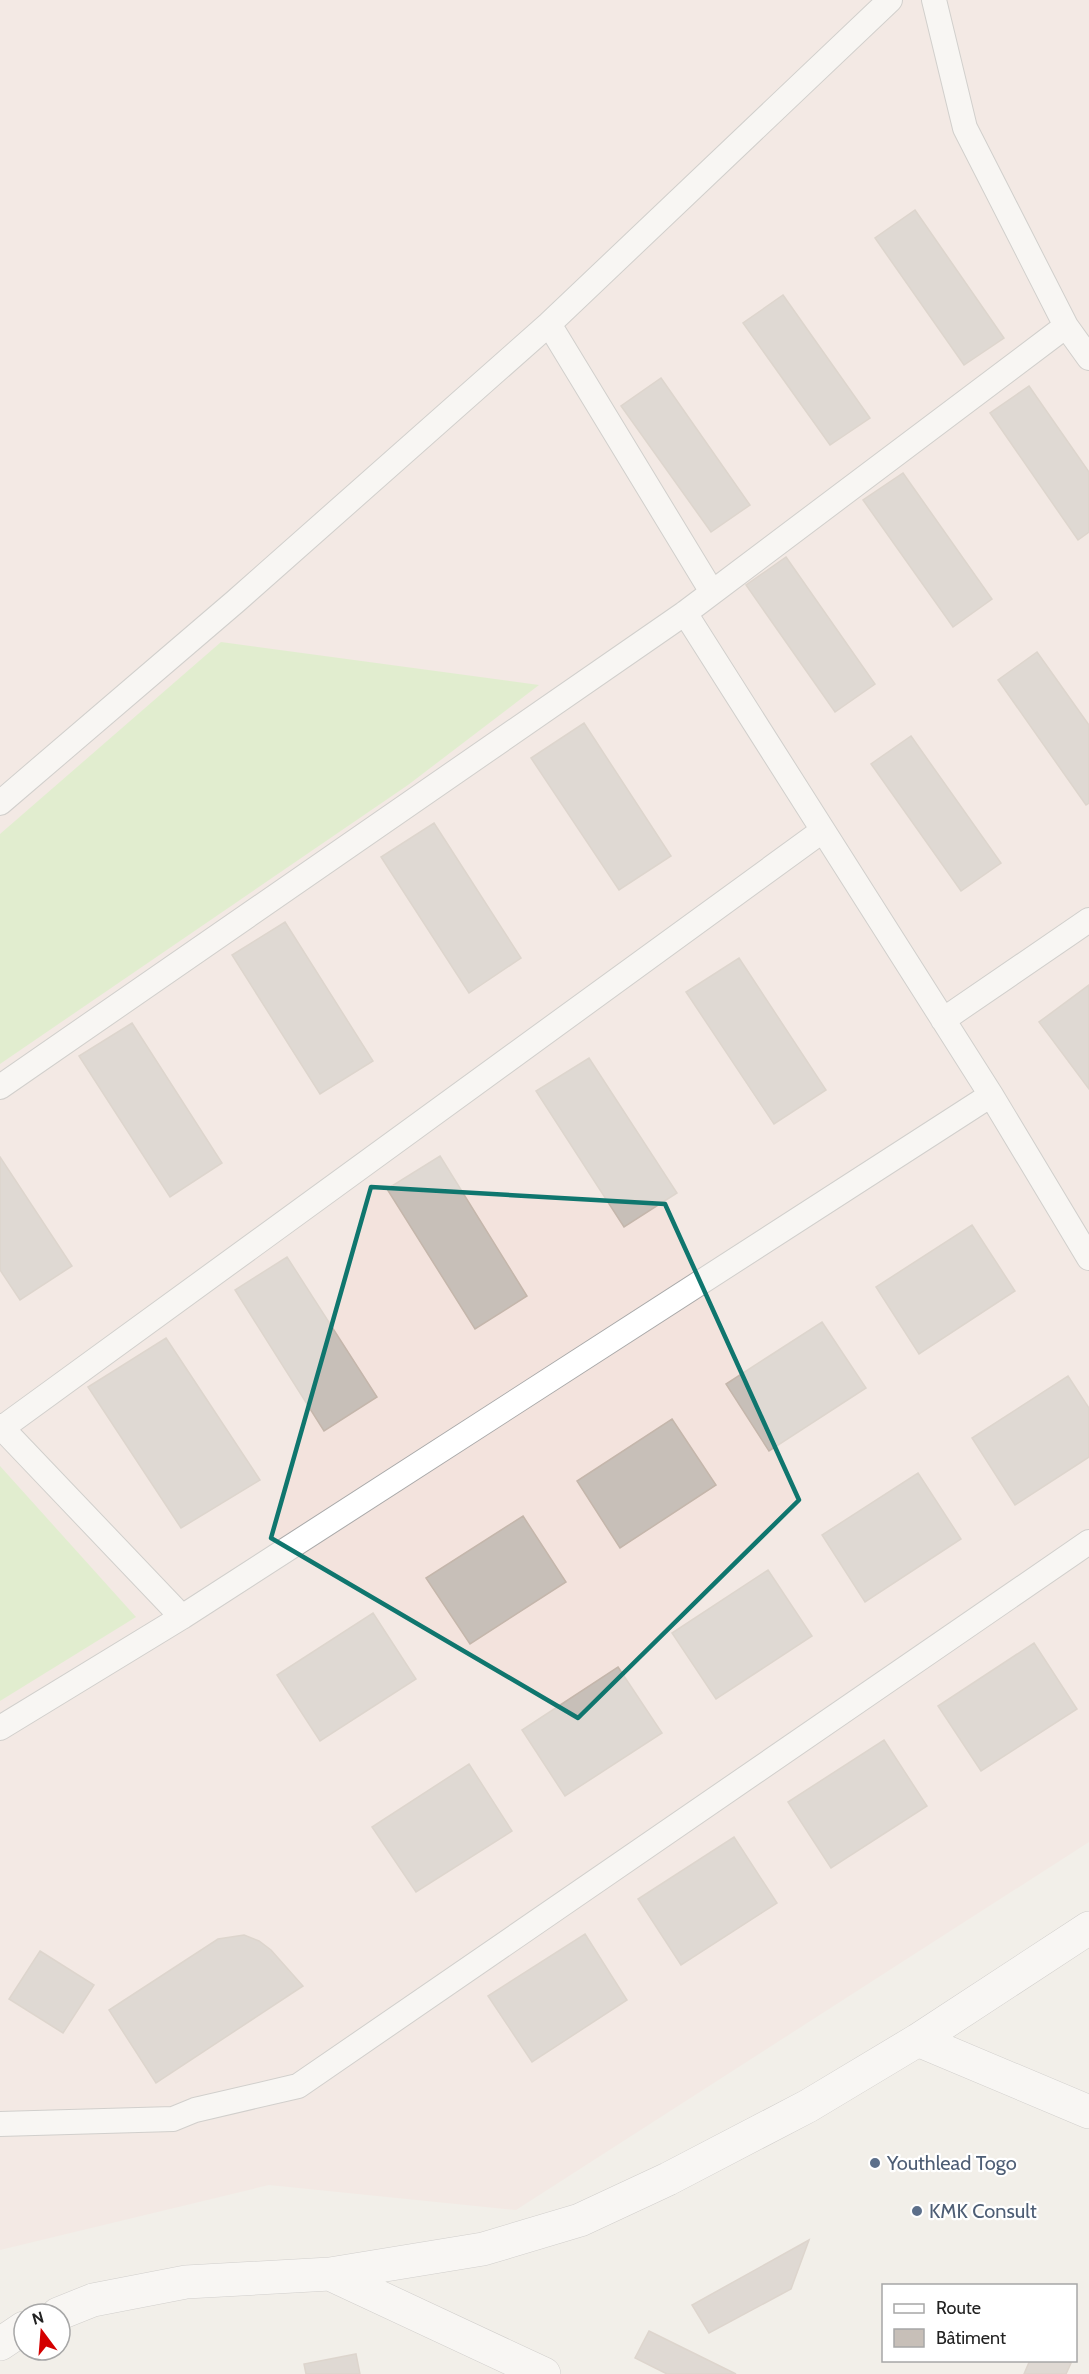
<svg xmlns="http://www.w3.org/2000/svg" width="1089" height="2374" font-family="Cabin,sans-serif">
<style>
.military{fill:#f3e3dd}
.grass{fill:#cdebb0}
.building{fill:#c7bfb8;stroke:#c4b6ab;stroke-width:1.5}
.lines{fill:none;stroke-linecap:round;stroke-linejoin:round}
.lane-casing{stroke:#a9a9a9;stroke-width:26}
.street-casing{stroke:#a9a9a9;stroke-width:34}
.lane{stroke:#fff;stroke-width:24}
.street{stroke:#fff;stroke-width:33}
.marked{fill:none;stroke:#0f766e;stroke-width:4.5;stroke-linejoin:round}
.service-dot{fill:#5c6f8a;stroke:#fff;stroke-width:2}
.labels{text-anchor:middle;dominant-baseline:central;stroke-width:4.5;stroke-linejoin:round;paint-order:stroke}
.service-label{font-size:20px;fill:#4e5e75;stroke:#fff;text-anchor:start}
</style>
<rect width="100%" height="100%" fill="#f2efe9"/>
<path class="military" d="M0,0H1089V1842L516,2210L269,2185L0,2250Z"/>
<path class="grass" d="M221,642L539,685L408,785L0,1064V834Z
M0,1466L136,1617L0,1701Z"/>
<path class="building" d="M915,210L1004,338L964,365L875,238Z
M783,295L870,418L830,445L743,323Z
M661,378L750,505L711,532L621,406Z
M1029,386L1089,472V532L1078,540L990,413Z
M903,473L992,599L953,627L863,500Z
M786,557L875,684L835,712L746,585Z
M1037,652L1089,725V803L1086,805L998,680Z
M584,723L671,856L619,890L531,758Z
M911,736L1001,863L961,891L871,764Z
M434,823L521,958L469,993L381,857Z
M285,922L373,1061L320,1094L232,955Z
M739,958L826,1090L774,1124L686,992Z
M1089,985V1089L1039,1022Z
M132,1023L222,1163L170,1197L79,1056Z
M589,1058L677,1193L624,1227L536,1091Z
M440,1156L527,1296L475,1329L387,1189Z
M0,1157L72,1266L20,1300L0,1270Z
M972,1225L1015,1291L919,1354L876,1287Z
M287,1257L377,1397L324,1431L235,1290Z
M822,1322L866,1388L769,1451L726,1384Z
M166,1338L260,1480L181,1528L88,1387Z
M1068,1376L1089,1408V1457L1015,1505L972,1438Z
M672,1419L716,1485L620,1548L577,1481Z
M918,1473L961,1539L865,1602L822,1535Z
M523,1516L566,1582L470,1644L426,1578Z
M768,1570L812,1636L716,1699L672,1633Z
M373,1613L416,1679L320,1741L277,1675Z
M1034,1643L1077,1709L981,1771L938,1706Z
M618,1667L662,1733L565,1796L522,1730Z
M884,1740L927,1806L831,1868L788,1802Z
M469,1764L512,1831L416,1892L372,1827Z
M734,1837L777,1903L681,1965L638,1899Z
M585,1934L627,2000L532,2062L488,1996Z
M244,1935L259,1941L271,1950L303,1986L156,2083L109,2010L218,1939Z
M40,1951L94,1985L63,2033L9,1999Z
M809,2240L791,2289L709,2333L692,2305Z
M649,2331L736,2374H667L635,2358Z
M356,2354L360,2374H306L304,2364Z
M1030,2360H1065L1071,2363L1066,2374H1024Z"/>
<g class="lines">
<defs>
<path id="lane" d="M934,0L965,128L1066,326L1089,358
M549,324L712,592
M685,613L991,1095
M0,803L236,601L549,324L890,0
M943,1020L1089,920
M0,1087L685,613L1066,326
M0,1426L182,1617
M2,1428L822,831
M0,1728L182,1617L991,1095L1089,1258
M0,2124L173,2119L195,2110L298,2086L1089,1542"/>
<path id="street" d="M918,2040L1089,2112
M330,2274L544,2374
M58,2314L93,2300L186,2282L330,2274L483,2249L580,2220L668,2179L808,2106L918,2040L1089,1928
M0,2344L24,2328"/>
</defs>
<use href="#lane" class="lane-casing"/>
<use href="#street" class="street-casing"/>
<use href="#lane" class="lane"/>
<use href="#street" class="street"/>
</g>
<path d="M0 0H1089V2374H0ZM371,1187L665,1204L799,1500L578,1718L271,1538Z" fill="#f2efe9" fill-opacity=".55" fill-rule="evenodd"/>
<path class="marked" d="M371,1187L665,1204L799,1500L578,1718L271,1538Z"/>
<g class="service-dot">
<circle cx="875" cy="2163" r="6"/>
<circle cx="917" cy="2211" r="6"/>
</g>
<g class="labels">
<g class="service-label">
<text x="887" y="2163">Youthlead Togo</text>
<text x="929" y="2211">KMK Consult</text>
</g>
</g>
<rect x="882" y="2284" width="195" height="78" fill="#ffffff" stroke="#a7a7a7" stroke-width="1.5"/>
<rect x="894" y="2304" width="30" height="9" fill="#ffffff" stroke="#a7a7a7" stroke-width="1.5"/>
<text x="936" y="2314" font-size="18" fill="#222222">Route</text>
<rect x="894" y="2329" width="30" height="18" fill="#c7bfb8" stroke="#a7a7a7" stroke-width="1.5"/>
<text x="936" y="2344" font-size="18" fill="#222222">Bâtiment</text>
<g transform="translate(42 2332) rotate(344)"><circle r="28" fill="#ffffff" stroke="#a7a7a7" stroke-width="1.5"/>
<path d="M0-4.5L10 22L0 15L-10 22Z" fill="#d40000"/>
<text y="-9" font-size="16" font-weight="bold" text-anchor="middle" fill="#222222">N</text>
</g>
</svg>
